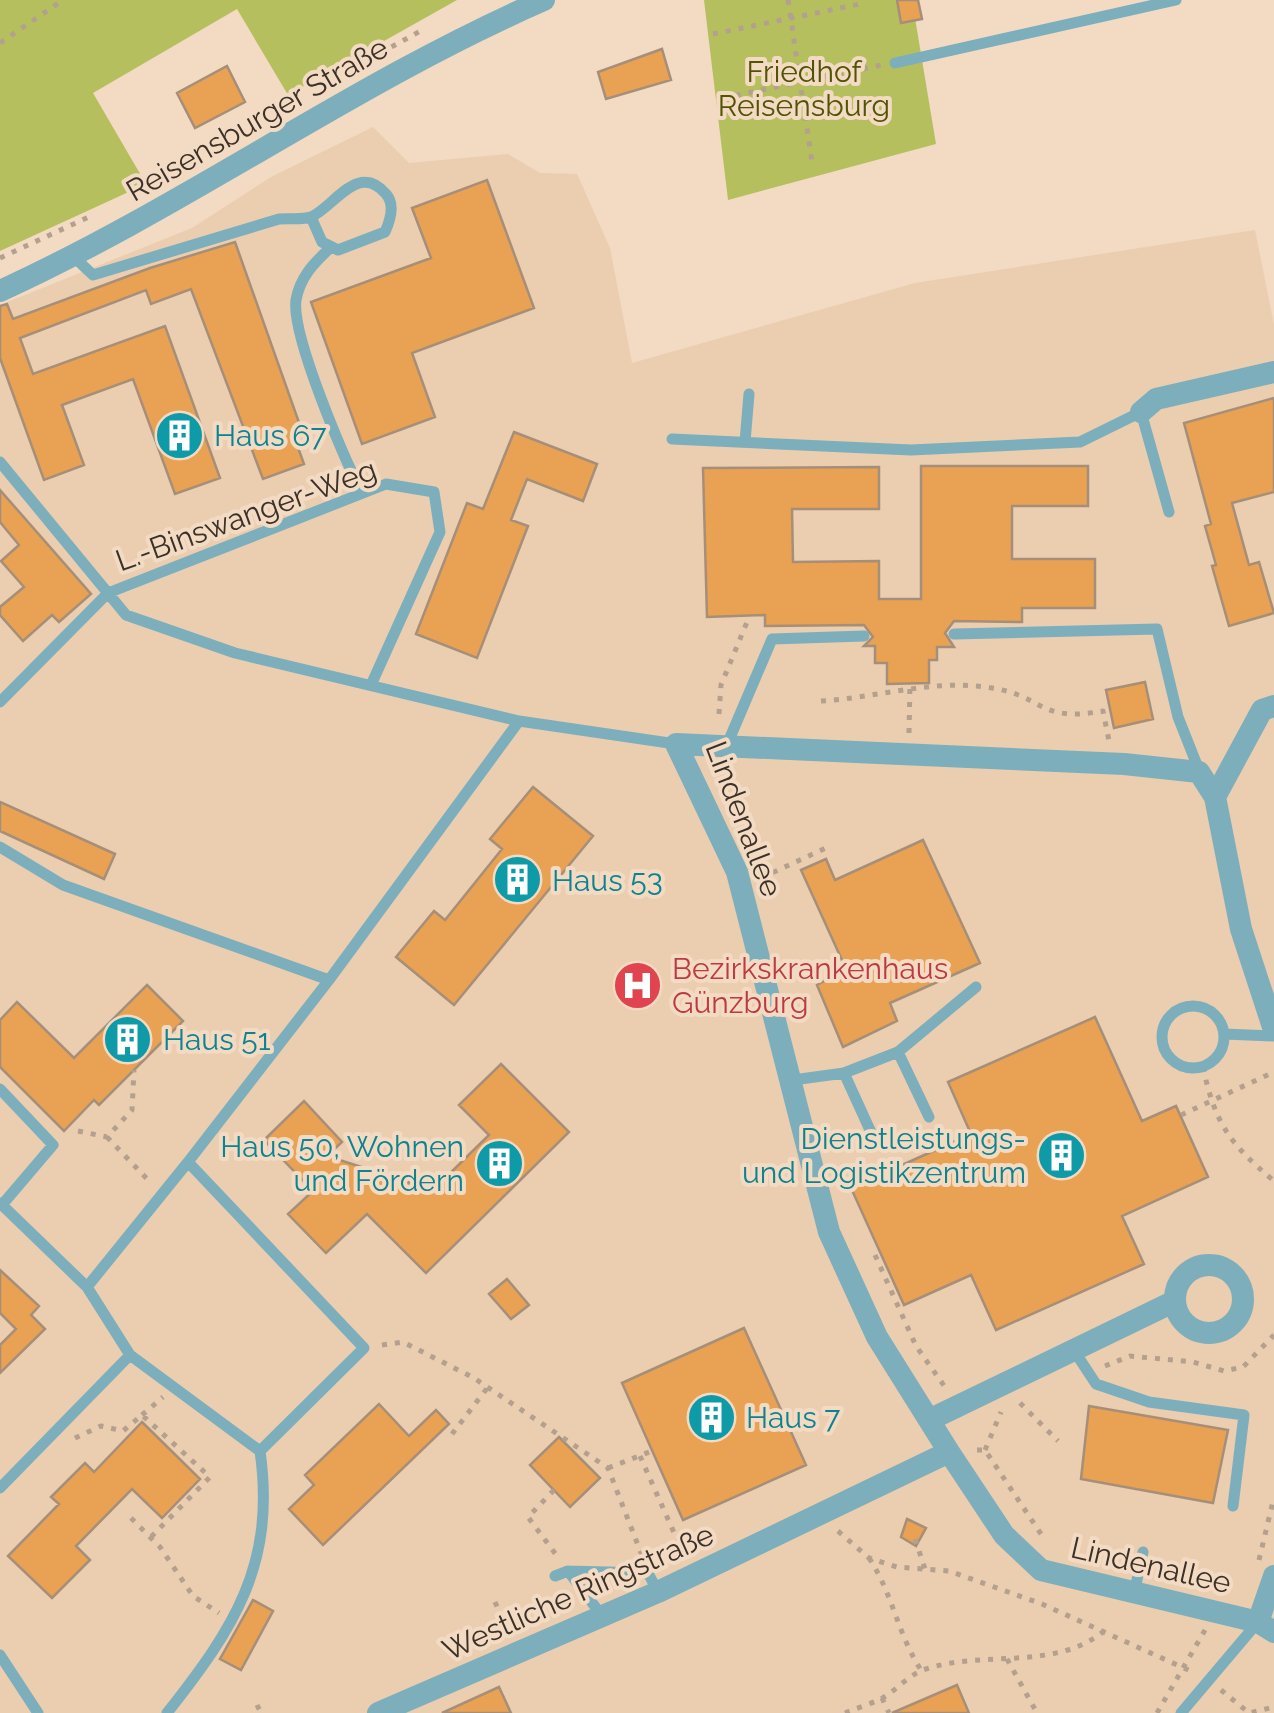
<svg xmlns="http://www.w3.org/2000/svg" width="1274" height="1713" font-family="Raleway,sans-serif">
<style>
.built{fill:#ebcdb0}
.green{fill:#b6bf5d}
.building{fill:#e9a154;stroke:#a68f79;stroke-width:2.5}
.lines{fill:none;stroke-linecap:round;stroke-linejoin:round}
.path{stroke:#b4a08e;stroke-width:5;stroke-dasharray:5 8;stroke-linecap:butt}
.service{stroke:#7cafbb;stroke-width:11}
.minor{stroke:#7cafbb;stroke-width:22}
.labels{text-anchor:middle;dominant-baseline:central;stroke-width:8;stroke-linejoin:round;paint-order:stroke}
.park-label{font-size:30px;fill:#505404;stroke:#f3dac3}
.street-label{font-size:30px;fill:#3b3128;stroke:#f3dac3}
.culture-label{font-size:30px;fill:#0d838f;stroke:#f3dac3;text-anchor:start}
.health-label{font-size:30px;fill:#be3a42;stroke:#f3dac3;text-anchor:start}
</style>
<rect width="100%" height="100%" fill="#f3dac3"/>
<path class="built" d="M373,127L409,163L508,154L540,173L577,174L610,248L632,363L915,283L1255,230L1274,325V1713H0V305L192,228L271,177Z"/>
<path class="green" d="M0,0H457L288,95L237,9L93,93L146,184L0,251Z
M704,0H912L936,144L728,200Z"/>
<path class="building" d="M897,0H918L922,19L901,23Z
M662,49L671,80L606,99L598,72Z
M227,66L245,102L195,128L177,93Z
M487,180L534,308L412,353L435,417L362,444L311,302L431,258L412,208Z
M235,242L302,431L293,434L304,464L263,479L191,289L151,304L146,290L20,338L33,374L165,326L220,478L175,494L133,379L62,405L84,465L44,480L0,358V306L7,304L13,319L150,268Z
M1274,398V492L1232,503L1249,565L1259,562L1274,613L1229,626L1212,566L1216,565L1205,526L1211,524L1184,423Z
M514,432L597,464L583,501L527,479L511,520L528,526L477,658L416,634L467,503L483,509Z
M921,466H1088V506H1012V559H1095V608H1022V622L954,621L945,633L954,647H937V660H929V683L887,684V663H875V646H864L873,637L864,625L765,626V615L707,617L703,468L879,467V509H792L793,562L879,561V599H921Z
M0,490L91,594L59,622L52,615L23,641L0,615V607L24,587L1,561L19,545L0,522Z
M1145,682L1153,719L1114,728L1106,690Z
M533,787L593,836L454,1005L396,957L434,911L445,920L502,849L490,839Z
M0,802L115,854L104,879L0,831Z
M923,840L980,963L890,1003L897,1021L843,1047L817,985L846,969L801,870L826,859L835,880Z
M147,985L183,1021L99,1105L94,1100L64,1131L0,1067V1020L17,1002L74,1058Z
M1095,1017L1142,1121L1176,1106L1208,1177L1122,1216L1144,1264L996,1330L971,1275L904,1305L851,1188L971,1134L948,1082Z
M501,1064L569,1132L426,1273L367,1214L326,1253L288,1214L313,1191L264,1140L304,1101L342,1142L327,1156L433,1190L489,1135L459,1105Z
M0,1270L39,1306L31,1315L45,1329L0,1373V1345L16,1329L0,1313Z
M507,1279L529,1305L511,1319L489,1294Z
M744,1328L806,1465L683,1520L622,1383Z
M379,1404L409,1436L436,1410L449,1424L323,1545L289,1509L314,1485L305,1475Z
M1089,1406L1228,1430L1213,1503L1081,1479Z
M142,1422L200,1479L162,1518L132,1489L76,1546L90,1560L52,1598L8,1556L59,1504L51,1497L85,1463L94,1472Z
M559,1437L600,1478L570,1507L530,1465Z
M907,1519L926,1528L916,1546L901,1537Z
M253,1600L273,1611L241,1670L220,1659Z
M957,1685L969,1713H892Z
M499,1687L511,1713H442Z"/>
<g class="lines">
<path class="path" d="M788,0L812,162
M713,34L860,4
M0,43L63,0
M346,72L424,29
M723,98L882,65
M0,258L93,215
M821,701C877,698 934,678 992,688C1044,696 1038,723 1103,711L1109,741
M719,714L721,685L747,622
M909,733L910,683
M761,878L828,847
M1203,1067C1215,1124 1230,1144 1274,1181
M1181,1115L1274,1072
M78,1131L107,1137L132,1110L134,1070
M107,1137L150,1182
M875,1255L916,1346L947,1390
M382,1345L403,1342L474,1378L608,1468L643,1558
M1105,1366L1130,1356L1193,1362L1224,1371L1243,1367L1274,1335
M1020,1403L1058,1441
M142,1415L163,1397
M452,1434L488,1387
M75,1438L101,1426L123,1431L142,1415L210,1477L151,1537
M977,1450H985L1041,1534
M985,1450L1001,1412
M640,1456L683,1553
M608,1468L652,1451
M554,1490L528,1517L557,1556
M131,1518L160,1547L193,1596L219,1613
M838,1531L869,1558L897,1567L949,1571L1042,1604L1195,1673
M915,1539L925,1569
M869,1558C893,1594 897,1633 921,1670
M1259,1560L1274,1497
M495,1602L508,1631
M1007,1659L1037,1713
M1221,1690L1249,1713L1274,1707
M882,1698L889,1713
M257,1705L261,1713
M845,1713C857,1708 870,1704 881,1699C897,1690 909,1674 926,1669C983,1650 1056,1671 1104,1631
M1157,1713L1205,1630"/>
<path class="service" d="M895,63L1176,0
M330,248C314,263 300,277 296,300C291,335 344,458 362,493
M74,257L93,275L279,219C288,218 303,220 311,217C334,207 358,161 386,194C395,204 390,221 385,232L338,250L322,242L311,217
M672,439L911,450L1080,442L1141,412L1169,512
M745,442L749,394
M0,462L126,615L235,653L519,721L676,744
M954,634L1157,629L1178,717L1199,770
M0,702L108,593L386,484L434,492L440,532L371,685
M726,747L772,639L864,636
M0,847L63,885L329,980L188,1162
M329,980L519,721
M1162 1037a31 31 0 1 1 62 0a31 31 0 1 1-62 0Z
M1224,1034L1274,1036
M898,1052L929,1117
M844,1073L875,1141
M793,1080L844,1073L898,1052L976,987
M0,1089L53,1145L2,1205
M0,1203L87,1287L130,1355L260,1451
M87,1287L188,1162L364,1348L260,1451C276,1565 234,1628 167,1713
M1073,1349L1096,1384L1149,1402L1244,1415L1233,1506
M0,1488L130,1355
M568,1571L603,1617
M555,1576L568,1571L648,1573L658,1592
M1135,1589L1143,1552
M0,1655L38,1713
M1181,1713L1258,1622"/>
<path class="minor" d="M0,291C188,205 355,82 544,0
M1141,412L1156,399L1274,372
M1215,797L1262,710L1274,706
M1274,1030L1241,929L1215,797L1199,772L1124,764L676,744L737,872L829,1232L877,1337L949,1452L1004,1535L1041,1570L1258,1622L1274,1632
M1175 1299a34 34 0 1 1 68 0a34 34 0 1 1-68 0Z
M929,1420L1175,1301
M1258,1622L1274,1576
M378,1713L658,1592L949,1452"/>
</g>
<defs>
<symbol id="building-disc" viewBox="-11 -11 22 22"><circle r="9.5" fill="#0f9aa8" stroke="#f3dac3"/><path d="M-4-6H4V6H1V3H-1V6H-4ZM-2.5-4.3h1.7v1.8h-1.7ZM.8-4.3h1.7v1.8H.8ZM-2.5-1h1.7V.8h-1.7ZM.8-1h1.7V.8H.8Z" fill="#fff"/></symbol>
<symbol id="hospital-disc" viewBox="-11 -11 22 22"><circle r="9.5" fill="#e0444e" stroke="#f3dac3"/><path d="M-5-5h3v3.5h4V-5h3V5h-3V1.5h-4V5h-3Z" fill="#fff"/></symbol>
</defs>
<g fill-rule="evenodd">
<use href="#building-disc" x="152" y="408" width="55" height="55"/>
<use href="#building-disc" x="490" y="852" width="55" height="55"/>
<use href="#hospital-disc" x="610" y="958" width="55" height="55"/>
<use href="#building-disc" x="100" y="1012" width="55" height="55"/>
<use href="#building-disc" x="1034" y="1128" width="55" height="55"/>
<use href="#building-disc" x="472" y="1136" width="55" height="55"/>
<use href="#building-disc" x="684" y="1390" width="55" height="55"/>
</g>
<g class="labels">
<g class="park-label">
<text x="804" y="71">Friedhof<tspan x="804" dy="34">Reisensburg</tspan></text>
</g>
<g class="street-label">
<text transform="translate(257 119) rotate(-30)">Reisensburger Straße</text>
<text transform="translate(246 515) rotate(-20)">L.-Binswanger-Weg</text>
<text transform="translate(744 819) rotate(69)">Lindenallee</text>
<text transform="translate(1151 1565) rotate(13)">Lindenallee</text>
<text transform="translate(578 1592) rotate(-24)">Westliche Ringstraße</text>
</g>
<g class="culture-label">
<text x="214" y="435">Haus 67</text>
<text x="552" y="880">Haus 53</text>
<text x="163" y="1039">Haus 51</text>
<text x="1026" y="1138" text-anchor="end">Dienstleistungs-<tspan x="1026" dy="34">und Logistikzentrum</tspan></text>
<text x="464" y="1146" text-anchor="end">Haus 50, Wohnen<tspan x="464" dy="34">und Fördern</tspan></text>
<text x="746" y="1417">Haus 7</text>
</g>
<g class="health-label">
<text x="672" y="968">Bezirkskrankenhaus<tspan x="672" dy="34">Günzburg</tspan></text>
</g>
</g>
</svg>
